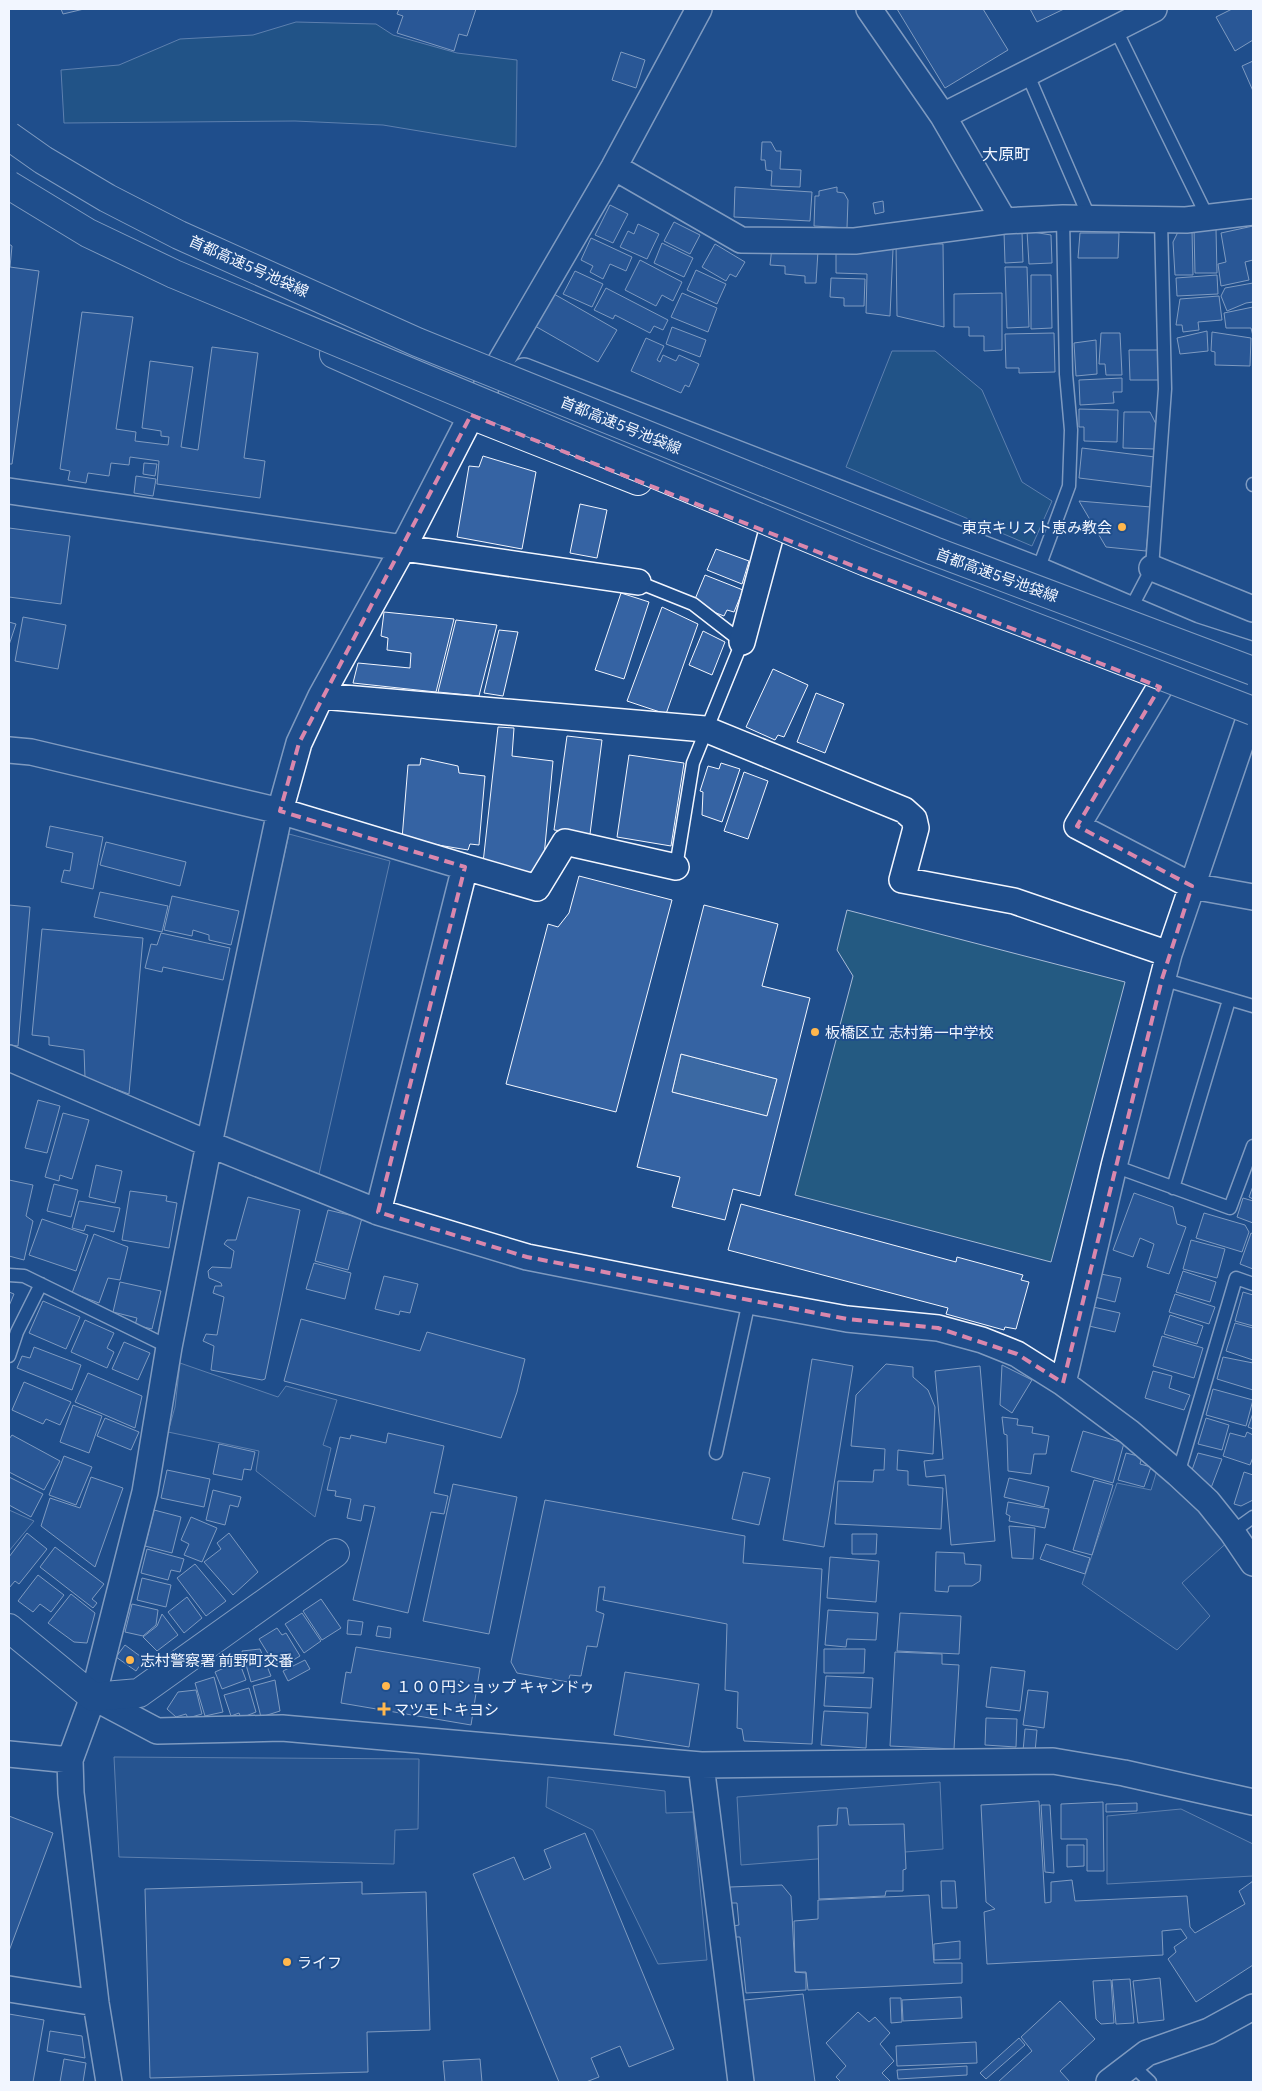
<svg xmlns="http://www.w3.org/2000/svg" width="1262" height="2091" font-family="'IBM Plex Sans','Noto Sans JP',sans-serif">
<style>
.green{fill:#245a82;stroke:#a8bbd7}
.parking{fill:#305b95;stroke:#a8bbd7}
.water{fill:#3b69a3;stroke:#a8bbd7}
.building{fill:#3563a3;stroke:#f2f6ff;fill-rule:evenodd}
.lines{fill:none;stroke-linecap:round;stroke-linejoin:round}
.lane-casing{stroke:#f2f6ff;stroke-width:15}
.street-casing{stroke:#f2f6ff;stroke-width:28}
.secondary-casing{stroke:#f2f6ff;stroke-width:30}
.lane{stroke:#1f4e8c;stroke-width:12}
.street{stroke:#1f4e8c;stroke-width:25}
.secondary{stroke:#1f4e8c;stroke-width:28}
.highway-bridge-casing{stroke:#f2f6ff;stroke-width:30;stroke-linecap:butt}
.highway-bridge{stroke:#1f4e8c;stroke-width:28}
.marked{fill:none;stroke:#da87ad;stroke-width:4;stroke-dasharray:10 6;stroke-linejoin:round}
.poi-dot{fill:#ffb74d;stroke:#1f4e8c;stroke-width:2}
.labels{text-anchor:middle;dominant-baseline:central;stroke-width:4;stroke-linejoin:round;paint-order:stroke}
.street-label{font-size:15px;fill:#f2f6ff;stroke:#1f4e8c}
.poi-label{font-size:15px;fill:#f2f6ff;stroke:#1f4e8c;text-anchor:start}
.neighbourhood-label{font-size:16px;fill:#f2f6ff;stroke:#1f4e8c}
</style>
<rect width="100%" height="100%" fill="#1f4e8c"/>
<path class="green" d="M296,22L376,24L393,35L457,53L517,60L516,147L383,125L295,121L64,123L61,70L119,65L180,39L253,35Z
M892,351H935L982,390L1022,482L1052,501L1032,546L846,467Z
M847,910L1125,982L1051,1262L795,1195L853,976L837,950Z"/>
<path class="parking" d="M289,834L390,861L319,1174L220,1135Z
M180,1363L278,1397L286,1386L337,1400L323,1445L331,1448L315,1517L256,1471L259,1451L168,1432L175,1407Z
M1158,1467L1231,1539L1182,1583L1210,1616L1177,1650L1082,1584L1117,1483L1151,1490Z
M9,1510L34,1521L9,1551Z
M114,1757L419,1759L418,1829L395,1830L394,1864L119,1857Z
M548,1777L665,1791L666,1813L693,1812L707,1960L658,1964L593,1830L546,1807Z
M940,1782L943,1849L741,1865L737,1797Z
M1181,1809L1253,1844V1876L1107,1884V1816Z"/>
<path class="water" d="M681,1054L777,1079L767,1116L672,1092Z"/>
<path class="building" d="M61,9H84L63,14Z
M399,9H476L467,36L459,34L454,51L397,33L403,16L397,14Z
M897,9H983L1008,50L945,88Z
M1030,9H1064L1037,22Z
M1232,9H1253V40L1235,51L1216,17Z
M621,52L645,60L636,88L612,80Z
M1253,61V91L1242,66Z
M762,142H771L776,151H781L780,169L801,170L800,187L771,186L772,171L766,170L765,160H761Z
M735,187L812,192L810,221L734,217Z
M837,187V192L844,193L848,200L847,228L814,226L815,196H819V191Z
M883,201L884,212L875,214L873,203Z
M610,205L628,214L613,243L595,235Z
M674,222L700,235L690,254L664,241Z
M638,224L659,234L647,259L620,247L628,231L634,234Z
M1253,226V260L1245,262L1249,280L1221,286L1218,264L1226,262L1221,233Z
M1194,229H1216L1217,273H1195Z
M1179,230H1192L1193,275H1175L1173,242Z
M1027,231L1051,235L1052,263L1029,264Z
M1004,232H1022L1023,262L1005,263Z
M1080,233H1119L1118,258H1078Z
M591,238L632,257L626,271L610,264L603,279L590,272L593,266L581,260Z
M662,243L693,258L684,277L654,263Z
M896,243L943,244L944,327L897,316Z
M9,244L12,246L10,267L39,271L12,464H9Z
M715,244L745,262L736,277L730,274L726,281L702,267Z
M772,247L818,251L816,283H805V276L785,274V266L770,265Z
M836,247L893,249L890,316L866,313L867,274L836,273Z
M640,260L682,282L673,301L662,295L656,306L625,290Z
M1005,267H1027L1029,327L1007,328Z
M696,270L726,284L717,304L687,290Z
M575,271L603,284L592,307L563,294Z
M1031,275H1051L1052,328L1031,329Z
M1217,275L1218,294L1177,296L1176,278Z
M831,278L865,279L864,306H844V298L830,297Z
M1253,283V302L1246,303L1227,311L1221,296L1225,288Z
M606,288L668,320L663,330L654,326L650,333L615,315L613,319L594,310Z
M682,293L717,308L708,332L671,317Z
M1002,293V350L984,351V336H969V327H954V294Z
M554,294L617,330L598,362L535,326Z
M1219,296L1222,320L1198,322L1199,330L1183,332L1182,325H1176L1180,299Z
M1253,307V336L1251,328H1226L1224,313Z
M82,312L133,317L116,429L136,432L135,441L168,445L169,437L161,436V431L142,428L150,361L193,367L181,447L198,450L212,347L258,353L244,458L265,461L260,498L157,484L159,461L130,457L129,465L111,463L109,476L88,473L86,483L68,480L70,471L60,469Z
M672,327L706,340L700,357L666,344Z
M1207,331L1208,351L1180,354L1177,338Z
M1212,332L1251,338L1250,366L1215,365V352L1211,351Z
M1054,333L1055,372L1019,373V368H1006L1005,334Z
M1101,333H1120L1122,375H1106L1105,364H1099Z
M646,338L664,346L657,360L660,362L663,355L676,361L679,355L699,364L689,387L685,385L681,393L631,371Z
M1096,340L1097,374L1076,376L1074,343Z
M1129,350H1159V380H1130Z
M1122,378V392H1113L1114,403L1080,405L1079,380Z
M1079,409L1118,410L1117,442L1084,441V427H1079Z
M1124,412H1150L1156,424L1155,449L1123,448Z
M1082,448L1155,457L1152,487L1079,478Z
M483,456L536,472L522,549L457,537L469,466L479,467Z
M144,463L157,464L155,476L143,474Z
M136,476L156,479L153,496L134,493Z
M1079,501L1151,507L1146,551L1106,547Z
M580,504L607,510L597,558L570,553Z
M9,528L70,536L61,604L9,597Z
M716,549L749,561L742,584L707,570Z
M705,575L743,590L734,612L727,610L724,616L693,604Z
M621,593L649,602L624,679L595,670Z
M662,607L698,624L666,714L627,701Z
M384,612L454,619L436,692L353,683L358,663L410,668L411,653L387,650L388,638L381,636Z
M23,617L66,625L58,669L15,661Z
M456,620L497,625L479,696L438,692Z
M9,622L16,624L9,645Z
M499,630L518,632L503,696L484,693Z
M703,631L725,642L712,675L689,665Z
M773,669L808,685L784,737L778,735L775,740L746,727Z
M816,693L844,704L825,753L797,742Z
M498,727L514,728L512,756L553,761L543,867H535L533,878L483,863Z
M567,736L602,740L590,834L554,830Z
M629,755L684,763L671,846L617,837Z
M421,758L458,766L459,773L485,776L479,845L470,844L468,850L402,839L408,765H420Z
M721,763L740,769L722,822L702,815L703,792L700,791L708,766L719,769Z
M744,772L768,781L748,839L724,831Z
M50,826L103,837L93,889L61,882L64,870L70,871L73,853L46,847Z
M106,842L186,862L180,886L100,865Z
M579,876L672,900L616,1112L506,1084L548,924L558,927L569,913Z
M100,892L168,906L162,932L94,917Z
M172,896L239,911L231,945L209,940V935L193,930L192,936L164,930Z
M9,905L30,907L18,1046L9,1045Z
M704,905L778,924L762,986L810,998L760,1196L733,1189L725,1220L672,1207L680,1177L637,1167ZM681,1054L777,1079L767,1116L672,1092Z
M42,929L143,938L129,1094L85,1078L84,1050L49,1045V1037L32,1035Z
M161,933L230,948L223,980L163,967L162,972L145,968L151,944L157,945Z
M38,1100L60,1106L47,1153L25,1148Z
M63,1113L89,1120L72,1179L60,1175L59,1181L45,1177Z
M96,1165L122,1171L115,1203L89,1197Z
M9,1180L33,1185L26,1216L33,1221L24,1260L9,1256Z
M54,1184L78,1190L71,1217L47,1211Z
M1253,1186V1199L1249,1197Z
M130,1191L167,1196L166,1201L177,1203L169,1248L122,1240Z
M1134,1193L1173,1207L1177,1224L1186,1227L1169,1274L1147,1267L1154,1244L1140,1238L1133,1257L1113,1250Z
M248,1197L300,1210L265,1379L262,1380L211,1370L214,1346L203,1341L206,1334L217,1335L224,1297L213,1293L215,1286H222L221,1283L209,1278L208,1271L212,1267L231,1268L234,1251L224,1244L227,1240H236Z
M1243,1198L1253,1201V1223L1237,1217Z
M79,1201L120,1208L114,1232L86,1225L84,1231L72,1228Z
M741,1204L956,1262L957,1257L1023,1275L1021,1280L1029,1282L1016,1329L1005,1327L1004,1330L946,1314L948,1308L728,1250Z
M328,1210L362,1218L348,1270L315,1261Z
M1204,1213L1245,1225L1249,1232L1242,1252L1196,1238Z
M42,1219L88,1235L76,1271L29,1255Z
M1251,1233L1253,1234V1269L1240,1264Z
M94,1234L128,1247L120,1280L108,1278L99,1303L72,1293Z
M1191,1240L1225,1249L1217,1278L1183,1269Z
M314,1263L351,1273L345,1299L306,1289Z
M1183,1271L1216,1282L1210,1302L1176,1292Z
M1101,1274L1121,1278L1115,1302L1095,1297Z
M384,1276L418,1284L410,1313L400,1311L399,1315L375,1309Z
M120,1282L161,1291L152,1329L135,1325L137,1318L113,1312Z
M9,1292L14,1294L9,1306Z
M1243,1292L1253,1295V1326L1235,1321Z
M1175,1294L1215,1307L1209,1324L1169,1312Z
M43,1301L80,1317L66,1349L29,1333Z
M1093,1307L1120,1313L1115,1332L1089,1326Z
M1170,1315L1203,1326L1197,1344L1164,1334Z
M301,1319L420,1351L427,1332L525,1359L517,1392L501,1438L284,1381Z
M85,1320L114,1333L107,1348L114,1352L107,1368L71,1352Z
M1235,1323L1253,1328V1360L1226,1351Z
M1162,1336L1203,1348L1194,1378L1153,1366Z
M124,1342L150,1353L138,1380L112,1369Z
M34,1347L81,1365L72,1390L17,1368L22,1356L30,1358Z
M1223,1357L1253,1363V1390L1217,1379Z
M812,1359L853,1366L824,1547L783,1540Z
M886,1364L913,1367V1377L928,1390L935,1407L933,1454L898,1450L897,1470L908,1471V1485L943,1488L941,1529L835,1524L838,1481L873,1482L874,1470H884L885,1449L851,1446L856,1395Z
M1002,1365L1032,1380L1012,1413L1000,1405Z
M980,1366L995,1541L951,1545L945,1475L926,1477L924,1461L943,1459L935,1371Z
M1153,1371L1172,1376L1169,1388L1190,1395L1184,1410L1145,1398Z
M88,1373L142,1396L135,1428L75,1402Z
M24,1382L71,1402L60,1425L46,1419L43,1424L12,1410Z
M1213,1389L1253,1400L1246,1426L1206,1415Z
M73,1405L102,1416L89,1453L60,1442Z
M1253,1413V1429L1248,1427Z
M1002,1417L1018,1419L1017,1425L1033,1427L1032,1433L1049,1436L1046,1454H1034L1031,1474L1008,1471L1007,1435L1004,1434Z
M105,1418L139,1432L131,1450L97,1436Z
M1206,1418L1229,1425L1222,1450L1198,1444Z
M1083,1431L1124,1443L1113,1483L1071,1471Z
M1247,1432L1253,1435V1457L1250,1465L1223,1456L1230,1433L1245,1437Z
M388,1433L444,1446L434,1493L448,1496L444,1514L431,1512L408,1613L353,1600L375,1507L364,1505L361,1521L347,1518L351,1499L335,1496L336,1491L327,1490L340,1437L350,1439L351,1435L386,1443Z
M12,1435L60,1461L44,1490L9,1472V1439Z
M219,1444L255,1452L251,1470L244,1469L242,1480L213,1474Z
M1126,1453L1142,1457L1140,1464L1151,1467L1144,1487L1118,1480Z
M1198,1453L1222,1459L1211,1488L1192,1470Z
M64,1456L92,1467L76,1505L49,1495Z
M167,1470L210,1479L204,1507L161,1498Z
M743,1472L770,1478L759,1525L732,1519Z
M1244,1472L1253,1475V1500L1241,1506L1234,1504Z
M9,1477L43,1494L31,1517L9,1505Z
M91,1477L123,1488L95,1567L41,1526L50,1498L80,1508Z
M1009,1478L1049,1487L1044,1507L1004,1497Z
M1094,1480L1113,1485L1092,1555L1073,1550Z
M453,1484L517,1497L489,1634L423,1621Z
M213,1490L241,1497L238,1507L230,1505L225,1525L206,1520Z
M545,1500L745,1536L743,1563L822,1569L812,1744L744,1741L742,1729L737,1728L738,1692L725,1690L727,1624L603,1600L605,1587H599L596,1611L604,1614L597,1647L587,1646L581,1676L570,1675L568,1682L517,1673L511,1662Z
M1008,1502L1049,1509L1045,1528L1009,1521L1010,1516L1006,1514Z
M154,1510L181,1517L172,1553L145,1546Z
M191,1517L217,1528L202,1562L184,1555L189,1544L181,1540Z
M1009,1526L1035,1528L1033,1559L1012,1558Z
M27,1533L47,1549L19,1584L15,1581L9,1588V1557Z
M229,1533L258,1572L233,1595L204,1562L221,1549L217,1543Z
M852,1534H877L876,1554H852Z
M1046,1544L1090,1558L1085,1574L1040,1559Z
M55,1547L104,1584L92,1599L97,1603L93,1608L40,1567Z
M147,1549L184,1559L180,1572L171,1570L168,1580L141,1573Z
M936,1552L964,1553L965,1564L981,1565L980,1581L972,1586H949L948,1592L935,1591Z
M830,1557L879,1561L876,1602L827,1598Z
M195,1564L226,1601L206,1616L177,1578Z
M38,1575L64,1595L51,1612L40,1604L33,1612L18,1601Z
M142,1578L171,1585L166,1607L137,1600Z
M71,1594L95,1613L87,1643L74,1642L48,1623Z
M187,1597L202,1618L184,1633L168,1612Z
M321,1599L341,1628L322,1640L303,1611Z
M132,1604L158,1610L156,1625L143,1636L125,1632Z
M828,1610L878,1613L876,1640L847,1639L846,1647L825,1645Z
M302,1613L321,1641L304,1653L285,1624Z
M900,1613L961,1616L959,1654L897,1651Z
M162,1614L178,1635L157,1651L143,1637L157,1626Z
M348,1620L363,1622L361,1635L347,1634Z
M378,1626L391,1628L390,1638L376,1636Z
M277,1628L282,1635L286,1633L300,1656L282,1667L279,1662L275,1665L259,1639Z
M125,1645L144,1659L136,1671L116,1657Z
M356,1647L480,1668L471,1725L341,1703L346,1672L351,1673Z
M260,1649L271,1676L251,1682L242,1651Z
M824,1649H865L864,1673H824Z
M895,1652L942,1654V1664L959,1665L954,1749L890,1746Z
M230,1659L233,1667L240,1664L246,1680L222,1689L215,1672L224,1668L222,1663Z
M305,1660L310,1669L288,1681L283,1671Z
M991,1667L1025,1671L1020,1711L986,1707Z
M625,1672L699,1684L689,1747L614,1735Z
M826,1676L873,1678L871,1708L824,1706Z
M214,1677L223,1712L205,1716L195,1683Z
M275,1680L280,1711L261,1717L253,1686Z
M249,1688L256,1712L241,1718L239,1713L231,1716L224,1695Z
M196,1690L202,1714L188,1718L186,1714L176,1717L167,1709L178,1692Z
M1028,1690L1048,1692L1044,1728L1023,1725Z
M824,1711L868,1713L866,1748L821,1745Z
M986,1718L1017,1719L1016,1747L985,1745Z
M1025,1729L1037,1730L1035,1752L1023,1751Z
M1039,1801L1045,1903L1051,1902V1882L1072,1880L1075,1901L1187,1896L1190,1927L1195,1933L1245,1904L1239,1891L1253,1881V1965L1196,2002L1168,1959L1176,1952L1174,1947L1187,1938L1181,1929L1162,1931L1163,1955L987,1964L984,1912L995,1909L986,1902L981,1805Z
M1103,1802L1104,1871H1087V1839H1061V1804Z
M1137,1803V1811L1106,1812V1804Z
M1041,1805H1050L1054,1873L1045,1872Z
M838,1808H847L849,1825L904,1824L906,1869L903,1870V1891H886L885,1896L819,1899L818,1826L837,1825Z
M9,1816L53,1833L9,1951Z
M585,1833L674,2049L629,2067L620,2046L591,2058L599,2077L586,2082H559L473,1874L514,1857L524,1880L551,1868L544,1850Z
M1067,1845H1084V1866L1067,1867Z
M941,1881H955L957,1908H942Z
M362,1882V1894L426,1892L430,2030L367,2032L368,2072L150,2078L145,1889Z
M782,1885L791,1896L795,1972L806,1973V1990L746,1993L740,1937H735L733,1926L739,1925L737,1903H731L730,1887Z
M929,1895L934,1963H962V1983L808,1990L806,1972H795L794,1921L818,1919V1900Z
M960,1941V1959L934,1960V1944Z
M1160,1978L1164,2020L1138,2023L1133,1981Z
M1130,1979L1134,2023L1116,2024L1112,1980Z
M1111,1980L1114,2023L1101,2024L1096,2019L1093,1981Z
M803,1994L815,2082H747L735,2001Z
M961,1997L962,2018L903,2021L902,2000Z
M890,1998H901L902,2022L891,2023Z
M1060,2001L1095,2039L1060,2071L1070,2082H998L1032,2051L1021,2037Z
M858,2012L869,2022L875,2017L890,2033L880,2044L894,2061L882,2073L891,2082H841L836,2077L846,2066L826,2043Z
M9,2014L44,2020L33,2082H9Z
M50,2031L82,2036L85,2058L47,2051Z
M1019,2038L1025,2045L986,2079L980,2073Z
M976,2042L977,2063L897,2066L896,2046Z
M64,2059L86,2063L83,2082H60Z
M480,2059L482,2082H445L443,2061Z
M967,2066V2075L898,2079L897,2070Z"/>
<g class="lines">
<defs>
<path id="lane" d="M1115,28L1208,218
M1027,73L1090,219
M1253,485V484
M1038,570L1069,486L1071,430L1066,374L1063,218
M638,582L693,604L742,642L693,763L676,867
M1130,610L1152,568L1165,389L1161,220
M1162,979L1253,1006
M1114,1166L1230,1208L1253,1146
M1173,1188L1229,1000
M9,1275L24,1276L169,1347
M9,1356L17,1332L41,1284
M716,1453L749,1301
M1178,1474L1236,1278L1253,1284
M1232,1532L1253,1517
M1132,2065L1150,2082"/>
<path id="street" d="M869,9L943,116L1004,221
M943,116L1154,9
M614,167L741,240L855,241L1004,221L1063,218L1186,220L1253,212
M524,371L1038,570L1191,635L1253,655
M9,491L638,582
M1152,568L1253,609
M742,642L771,534
M1160,687L1077,826L1192,886L1253,897
M321,696L705,729L904,810L914,819L916,828L902,880L1014,901L1169,954
M9,750L31,752L280,811L465,867
M9,1058L209,1144L378,1212L527,1257L749,1301L847,1319L938,1328L982,1340L1017,1354L1063,1383L1129,1432L1178,1474L1208,1502L1232,1532L1253,1563
M378,1212L465,867L537,888L565,842L676,867
M1063,1383L1114,1166L1169,954L1248,722
M93,1697L157,1731L282,1728L701,1765L1053,1761L1124,1773L1253,1802
M9,1754L70,1760
M701,1765L741,2082
M9,1989L96,2003
M109,2082L96,2003L71,1793L70,1760L93,1697L145,1492L169,1347L209,1144L280,811L299,743L321,696L403,548L487,385L614,167L699,9
M1109,2082L1147,2053L1209,2031L1253,2007"/>
<path id="secondary" d="M334,354L471,415L638,481
M9,1628L93,1697L139,1693L335,1553"/>
</defs>
<use href="#lane" class="lane-casing"/>
<use href="#street" class="street-casing"/>
<use href="#secondary" class="secondary-casing"/>
<use href="#lane" class="lane"/>
<use href="#street" class="street"/>
<use href="#secondary" class="secondary"/>
<defs>
<path id="highway-bridge" d="M9,136L43,160L107,198L179,235L417,342L934,551L1253,671
M9,185L88,233L174,274L866,562L1253,711"/>
</defs>
<use href="#highway-bridge" class="highway-bridge-casing"/>
<use href="#highway-bridge" class="highway-bridge"/>
</g>
<path d="M0 0H1262V2091H0ZM471,415L1160,687L1077,826L1192,886L1162,979L1063,1383L1017,1354L938,1328L847,1319L527,1257L378,1212L465,867L280,811L299,743Z" fill="#1f4e8c" fill-opacity=".55" fill-rule="evenodd"/>
<path class="marked" d="M471,415L1160,687L1077,826L1192,886L1162,979L1063,1383L1017,1354L938,1328L847,1319L527,1257L378,1212L465,867L280,811L299,743Z"/>
<g class="poi-dot">
<circle cx="1122" cy="527" r="5"/>
<circle cx="815" cy="1032" r="5"/>
<circle cx="130" cy="1660" r="5"/>
<circle cx="386" cy="1686" r="5"/>
<path d="M381.5 1701.5h5v5h5v5h-5v5h-5v-5h-5v-5h5z"/>
<circle cx="287" cy="1962" r="5"/>
</g>
<g class="labels">
<g class="street-label">
<text transform="translate(249 266) rotate(24)">首都高速5号池袋線</text>
<text transform="translate(621 425) rotate(22)">首都高速5号池袋線</text>
<text transform="translate(997 575) rotate(20)">首都高速5号池袋線</text>
</g>
<g class="poi-label">
<text x="1112" y="527" text-anchor="end">東京キリスト恵み教会</text>
<text x="825" y="1032">板橋区立 志村第一中学校</text>
<text x="140" y="1660">志村警察署 前野町交番</text>
<text x="396" y="1686">１００円ショップ キャンドゥ</text>
<text x="394" y="1709">マツモトキヨシ</text>
<text x="297" y="1962">ライフ</text>
</g>
<g class="neighbourhood-label">
<text x="1006" y="154">大原町</text>
</g>
</g>
<rect width="1262" height="2091" fill="none" stroke="#f2f6ff" stroke-width="20"/>
</svg>
